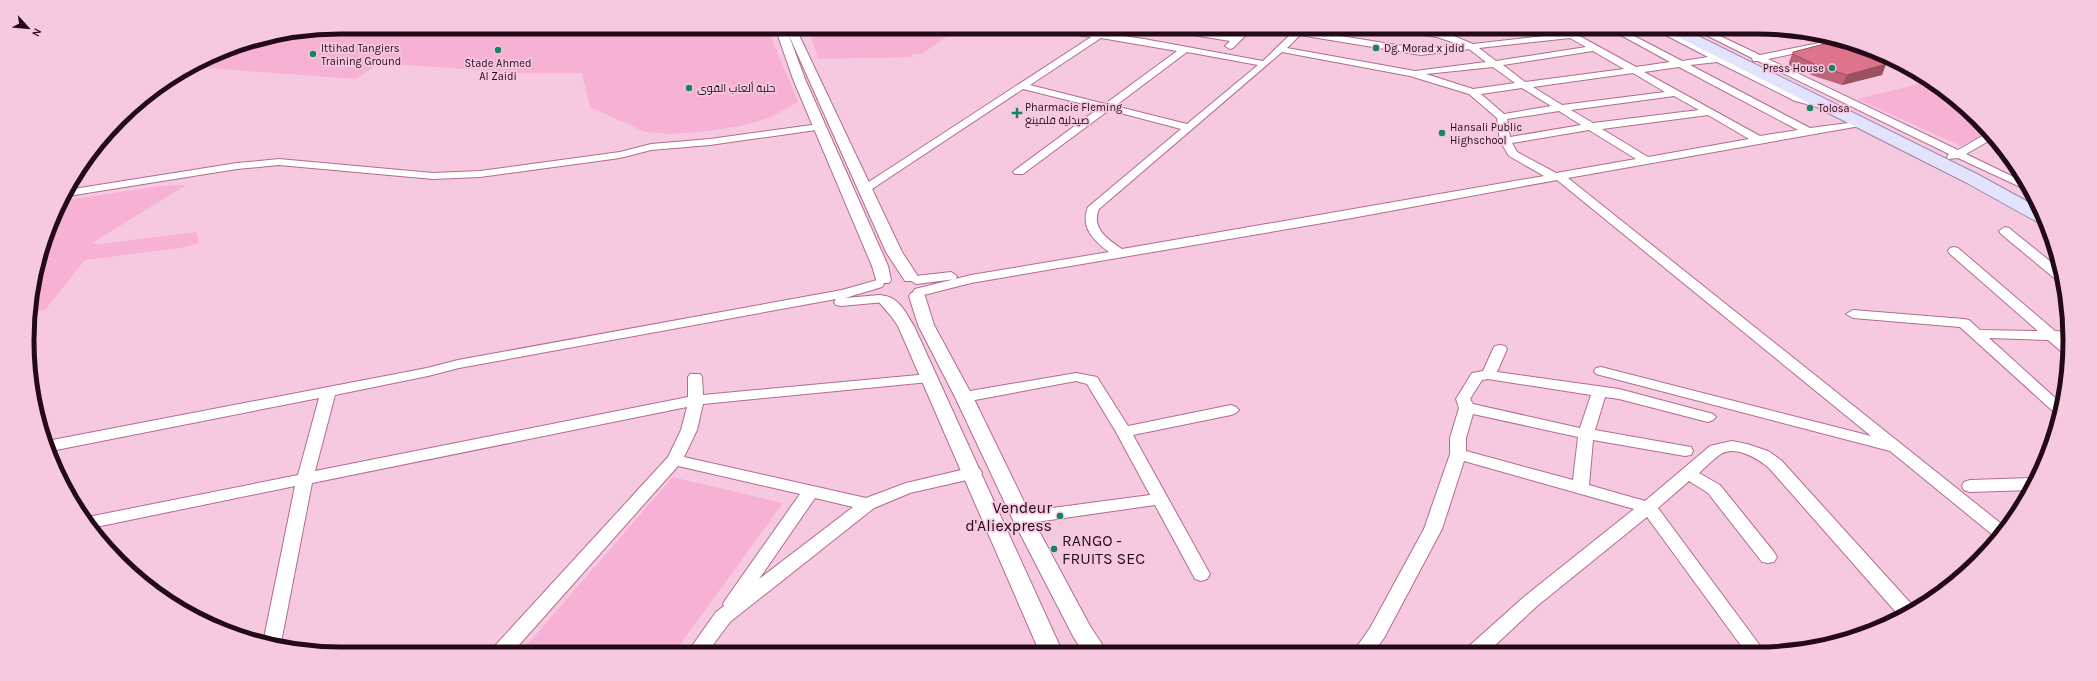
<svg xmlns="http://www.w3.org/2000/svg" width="2097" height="681" font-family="Karla,Cairo,sans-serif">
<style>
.green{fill:#f6b1d5}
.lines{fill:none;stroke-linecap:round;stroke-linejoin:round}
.minor-casing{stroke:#b06c92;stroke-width:2}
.tertiary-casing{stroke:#b06c92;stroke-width:2}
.primary-casing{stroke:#948bac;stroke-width:2}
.minor{fill:#fff;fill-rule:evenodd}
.tertiary{fill:#fff;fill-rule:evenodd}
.primary{fill:#e3e3fd;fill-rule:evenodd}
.wall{fill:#bf6378}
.shaded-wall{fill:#9b5062}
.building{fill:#de738c;stroke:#9b5062}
.poi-dot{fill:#148462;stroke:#f7c9e1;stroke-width:1.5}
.labels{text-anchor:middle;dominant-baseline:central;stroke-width:3.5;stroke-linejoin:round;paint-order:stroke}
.far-poi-label{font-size:11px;fill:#240a19;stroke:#f7c9e1;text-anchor:start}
.near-poi-label{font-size:16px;fill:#240a19;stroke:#f7c9e1;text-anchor:end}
.rim{fill:none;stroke:#240a19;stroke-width:5}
</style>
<rect width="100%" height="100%" fill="#f7c9e1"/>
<path class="green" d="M340,27H767L798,102L769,118L740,126L700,132L671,134L645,132L590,107L582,73H522L380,63L356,79L206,68L249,45L242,44L280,33Z
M807,27H960L922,54H913L912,57L819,59Z
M1916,72C1943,86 1970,109 1989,132L1961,146L1857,99L1923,83L1904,74Z
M186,185L92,243L100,244L196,232L199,243L180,248L85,260L45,310L29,312L30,300L60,201L160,186Z
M672,478H676L783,503L674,653L519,654Z"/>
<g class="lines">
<defs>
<path id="minor" d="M1038,27H1060L1144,39L1263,61L1298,27H1307L1304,30L1421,49L1461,45L1437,37L1390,30L1386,27H1408L1437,31L1460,27H1480L1476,30L1449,34L1473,44L1562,34L1553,27H1563L1636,67L1670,62L1606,27H1617L1682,61L1708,57L1650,27H1661L1803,97L1826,103L1827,105L1822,108L1795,101L1717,62L1690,65L1810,128L1864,121L1865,123L1864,125L1860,126L1568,178L2004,526L1994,536L1890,451L1596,374L1594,371L1596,368L1601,367L1871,436L1557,180L1352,218L971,283L920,296L915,295L913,292L915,289L971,275L1109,252C1093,240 1080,227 1088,207L1181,129L1109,110L1023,174H1015L1013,172L1015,170L1099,108L1023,89L869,191H861L859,189L861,187L1091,37L1042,30ZM1300,35L1421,55L1469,49L1486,62L1415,71L1287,48ZM1101,38L1177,51L1105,104L1030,85ZM1570,38L1586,47L1496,61L1479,48ZM1593,51L1624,69L1525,82L1503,65ZM1187,52L1258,65L1187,124L1115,106ZM1282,52L1410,76L1469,94L1497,118L1500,141L1509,156L1544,176L1122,249C1107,239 1091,228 1099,209ZM1493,67L1515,83L1473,89L1426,74ZM1679,67L1798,130L1760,136L1644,72ZM1633,73L1665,92L1562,105L1533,87ZM1522,88L1551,106L1504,114L1481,94ZM1674,96L1699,110L1593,123L1571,110ZM1559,111L1581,125L1510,137L1507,119ZM1708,115L1749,139L1648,157L1602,129ZM1589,130L1636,159L1556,173L1517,152L1512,143Z
M1178,27L1235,36L1245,27H1254L1233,48L1230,49L1225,46L1230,41L1175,32L1174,30Z
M1690,27H1701L1760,55L1824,42L1806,32L1818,33L1834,40L1839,39L1848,42L1768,59L1958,150L1989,132L1994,138L1966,154L2026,183L2031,192L1958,158L1948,159L1947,157L1949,154L1758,61H1753L1752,58Z
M819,124L823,125L824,127L823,129L710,145L651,150L620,158L480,177L433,179L279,165L237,169L62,197L67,190L237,163L279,159L433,173L480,171L620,152L651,144L710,139Z
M2005,227L2009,228L2061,270L2064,283L2059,282L2001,234L1999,231Z
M1954,247L1958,248L2055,331L2069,332L2070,340H2065L2070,344L2069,355L2064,354L2048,340L1989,338L2063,405L2059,415L2056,414L1960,327L1853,318L1846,314L1853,310L1964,319L1969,320L1980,330L2038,331L1950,254L1948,251L1950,248Z
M951,272L957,276L956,279L916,284L910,280L916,276Z
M877,280L882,281L884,284L882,287L845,298L880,295L885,296L887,299L885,302L841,306L836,305L834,302L836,299L459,368L428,376L335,395L315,471L688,397V377L690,374H700L702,377L703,395L929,374L934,375L936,378L934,381L929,382L703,404L697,430L684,457L866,498L906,483L974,467L980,469L982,473L980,477L910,493L874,508L730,622L707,653H687L716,612L724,606L723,604L726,599L800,494L678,466L511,654H490L492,649L668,457L681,430L687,407L312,483L280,648L263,643L295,486L91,528L83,518L298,475L319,398L51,451L47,441L427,368L458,360L842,290ZM815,498L853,507L759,579Z
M1500,345L1505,346L1507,349L1497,372L1619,389L1713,414L1716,417L1713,420L1708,422L1619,399L1605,397L1595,430L1685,446L1691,447L1693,451L1691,455L1685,456L1593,440L1589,485L1645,501L1710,446L1718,444L1732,441L1747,444L1768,451L1781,460L1915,608L1901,618L1769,468C1758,459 1736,445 1721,454C1713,459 1706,467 1699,473L1720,485L1774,552L1777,557L1774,562L1768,563L1762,562L1708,493L1689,481L1658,508L1764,651H1745L1647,517L1537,606L1488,652H1465L1468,647L1525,596L1634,509L1464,461L1442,529L1384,638L1374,652H1353L1370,628L1424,529L1450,454V438L1459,408L1456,399L1472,373L1483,371L1493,349L1495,346ZM1488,379L1591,395L1580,428L1473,404L1470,399L1482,380ZM1473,414L1578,437L1573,480L1466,451V438Z
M1076,373L1097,377L1128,426L1231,405L1236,407L1239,410L1236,413L1231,415L1133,435L1210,574L1207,579L1201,581L1195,579L1155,505L1022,524L1016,522L1014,518L1016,514L1022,512L1150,495L1116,432L1087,384L1076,381L964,402L959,400L957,397L959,394L964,392Z
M2033,478L2035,479L2031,490L1970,492L1964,490L1962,486L1964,482L1970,480Z"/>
<path id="tertiary" d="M775,27H785L788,33V27H798V33L808,54L902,252L919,278L917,281H905L886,252L788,33L805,79L888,266L891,280L889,283H877L872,266L793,79Z
M917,291L923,293L925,296L934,325L973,397L1032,518L1090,626L1108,653H1084L1074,638L1012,518L955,397L918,325L909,296L911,293Z
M886,296C900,299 907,315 914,326L1063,653H1040L898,326L891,316L878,301L880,298Z"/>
<path id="primary" d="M1662,27H1680L1977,174L2039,208L2047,224L2039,223L1965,182L1664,30Z"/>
</defs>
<use href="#minor" class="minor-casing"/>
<use href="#tertiary" class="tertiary-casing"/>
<use href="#primary" class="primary-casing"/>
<use href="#minor" class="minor"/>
<use href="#tertiary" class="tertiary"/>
<use href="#primary" class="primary"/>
</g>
<path class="wall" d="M1793,52L1886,64L1882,75L1842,85L1814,76L1789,65V62Z"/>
<path class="shaded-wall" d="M1886,64L1882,75L1842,85L1847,75Z"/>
<path class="building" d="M1832,42L1886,64L1847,75L1818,66L1793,54V52Z"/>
<g class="poi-dot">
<circle cx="1376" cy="48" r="4"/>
<circle cx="498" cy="50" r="4"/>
<circle cx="313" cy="54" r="4"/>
<circle cx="1832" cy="68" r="4"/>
<circle cx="689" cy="88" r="4"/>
<circle cx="1810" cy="108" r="4"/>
<path d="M1015 107h4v4h4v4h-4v4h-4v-4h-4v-4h4z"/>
<circle cx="1442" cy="133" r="4"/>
<circle cx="1060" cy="516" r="4"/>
<circle cx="1054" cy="549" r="4"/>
</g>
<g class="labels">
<g class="far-poi-label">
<text x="321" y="48">Ittihad Tangiers<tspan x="321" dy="13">Training Ground</tspan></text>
<text x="1384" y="48">Dg. Morad x jdid</text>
<text x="498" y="63" text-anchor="middle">Stade Ahmed<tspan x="498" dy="13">Al Zaidi</tspan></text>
<text x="1824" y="68" text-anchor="end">Press House</text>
<text x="697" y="88">حلبة ألعاب القوى</text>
<text x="1025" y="107">Pharmacie Fleming<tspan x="1025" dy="13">صيدلية فلمينغ</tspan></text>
<text x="1818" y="108">Tolosa</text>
<text x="1450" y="127">Hansali Public<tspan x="1450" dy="13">Highschool</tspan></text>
</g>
<g class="near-poi-label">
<text x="1052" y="507">Vendeur<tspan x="1052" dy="18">d'Aliexpress</tspan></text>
<text x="1062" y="540" text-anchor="start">RANGO -<tspan x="1062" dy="18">FRUITS SEC</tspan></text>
</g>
</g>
<path d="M0 0H2097V681H0ZM340 34H1757A306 306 0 0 1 2063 340V341A306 306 0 0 1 1757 647H340A306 306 0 0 1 34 341V340A306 306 0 0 1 340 34Z" fill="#f7c9e1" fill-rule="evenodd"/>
<path class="rim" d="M340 34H1757A306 306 0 0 1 2063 340V341A306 306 0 0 1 1757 647H340A306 306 0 0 1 34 341V340A306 306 0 0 1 340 34Z"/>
<g transform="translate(28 28) rotate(117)" stroke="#f7c9e1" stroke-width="3" paint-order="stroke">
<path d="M0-3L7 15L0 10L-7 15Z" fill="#240a19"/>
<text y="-6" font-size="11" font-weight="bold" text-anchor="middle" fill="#240a19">N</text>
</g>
</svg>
